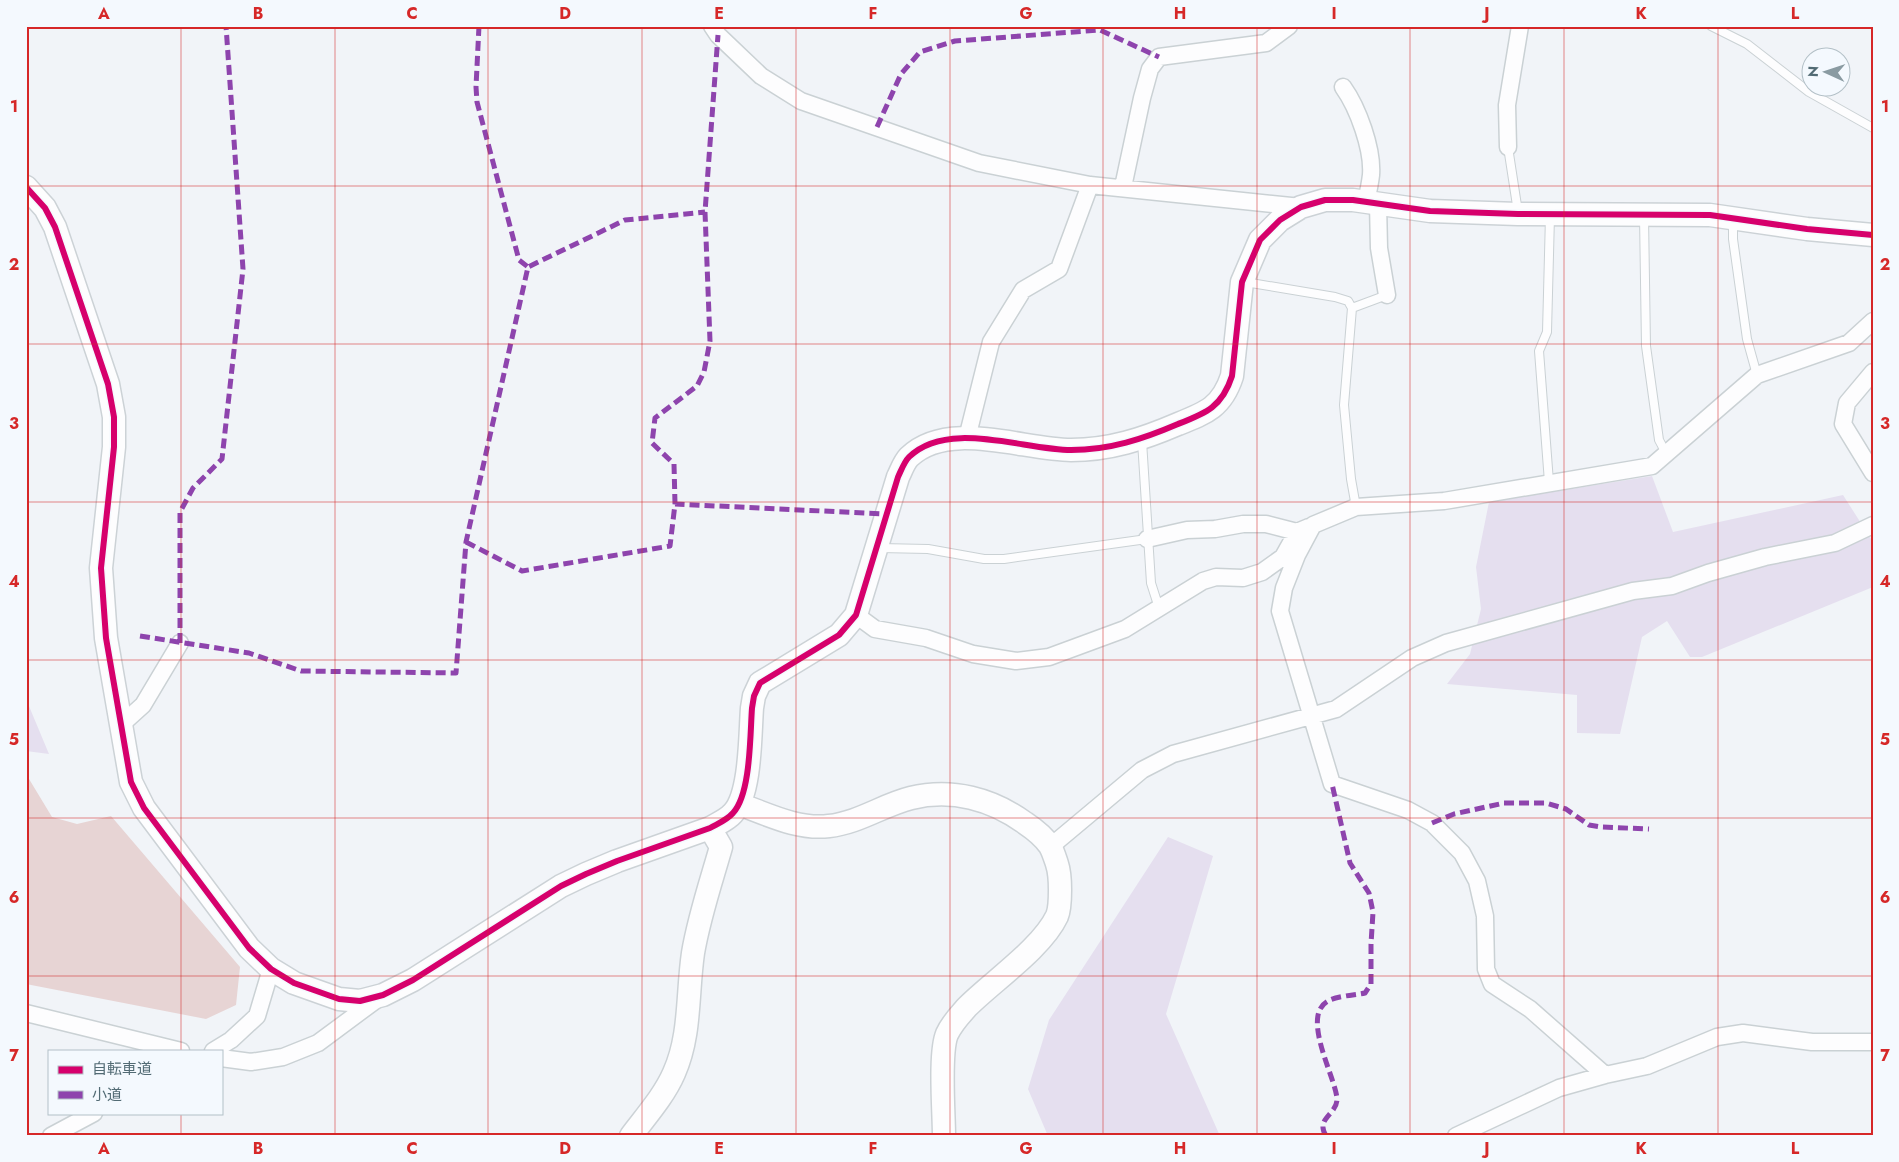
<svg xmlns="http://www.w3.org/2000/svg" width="1899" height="1162" font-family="Jost,'Noto Sans JP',sans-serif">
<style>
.green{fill:#e5dfef}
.water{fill:#e7d4d4}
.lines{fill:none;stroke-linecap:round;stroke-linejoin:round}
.lane-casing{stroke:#cad1d4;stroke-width:10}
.street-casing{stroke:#cad1d4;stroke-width:19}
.secondary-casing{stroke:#ccd2d6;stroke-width:25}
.lane{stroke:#fdfdfe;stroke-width:8}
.street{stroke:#fdfdfe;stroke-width:16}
.secondary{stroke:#fdfdfe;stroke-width:22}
.quiet{stroke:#8e44ad;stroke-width:5;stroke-dasharray:10 5;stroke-linecap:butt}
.cycleway-casing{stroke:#f4f9fe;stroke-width:9}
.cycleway{stroke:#d6006c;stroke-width:6}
.grid{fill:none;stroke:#d62828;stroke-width:1;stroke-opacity:0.55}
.neatline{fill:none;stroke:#d62828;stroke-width:2}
.grid-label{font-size:16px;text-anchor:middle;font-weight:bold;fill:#d62828}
</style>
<rect width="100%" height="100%" fill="#f1f4f8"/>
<path class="green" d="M1652,476L1673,532L1843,495L1873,542V587L1702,657H1690L1667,621L1642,637L1620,734L1577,733V695L1447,684L1470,654L1481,609L1476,567L1489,502Z
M26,699L49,754L26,751Z
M1168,837L1213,856L1166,1014L1220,1136H1048L1028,1089L1049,1020Z"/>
<path class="water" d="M26,774L52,817L77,824L111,816L240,967L236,1005L206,1019L26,984Z"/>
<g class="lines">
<defs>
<path id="lane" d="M1711,26L1747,44L1809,92L1873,128
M1508,147L1518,212
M1644,216L1646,346L1659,440L1666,453
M1733,220V239L1747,339L1757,375
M1245,282L1335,297L1348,301L1352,308L1344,405L1351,479L1356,507
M1352,308L1387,295
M1142,441L1151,583L1159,608
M1549,482L1539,351L1547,332L1550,216
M880,548L928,549L984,559H1004L1147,539"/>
<path id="street" d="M712,26L718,35L761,76L801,101L979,163L1090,185L1301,207
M1343,87C1358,108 1373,149 1371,175C1370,184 1368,193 1366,202
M1508,147L1507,105L1520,26
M1123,187L1142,98L1150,69L1159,57L1266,43L1289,26
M1378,204L1379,248L1387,295
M1873,372L1847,403L1843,424L1873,473
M967,438L991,342L1023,290L1059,269L1090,185
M1147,539L1187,530L1215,529L1243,524H1266L1297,532
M856,615L875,629L926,638L973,654L1016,661L1049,657L1125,629L1203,581L1216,577L1243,578L1262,572L1283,557L1297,532L1309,527
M122,724L143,705L180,643
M1050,847L1142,770L1173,754L1336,709L1412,658L1446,643L1633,591L1672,586L1708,573L1765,557L1835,543L1873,525
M26,1013L181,1051
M213,1051L231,1040L257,1016L271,969
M221,1058L251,1062L283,1057L318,1043L376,1000
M1605,1075L1530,1009L1492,984L1486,969L1485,916L1477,881L1462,853L1432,823L1408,810L1332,784L1280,611L1284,588L1297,555L1313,525L1356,507L1444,501L1652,466L1757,375L1849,343L1873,321
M51,1136L94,1113
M1456,1136L1559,1088L1605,1075L1647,1066L1717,1037L1743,1033L1812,1042H1873"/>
<path id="secondary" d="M26,187L45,208L55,227L108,384L114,417V447L101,568L106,638L131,782L144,808L249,948L271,969L294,983L339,999L360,1001L383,995L413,980L561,886L586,874L617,861L710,828C719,823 727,820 733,813C751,794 750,734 752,708L754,696L760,683L839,635L856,615L898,477C901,471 904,462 909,457C948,419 1024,450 1071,450C1110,450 1143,439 1178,424C1206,413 1222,407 1232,376L1242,282L1260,240L1280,220L1301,207L1325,200H1353L1430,211L1518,214L1710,215L1807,229L1873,235
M739,804C767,814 798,830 829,826C858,823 883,805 911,798C952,788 992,799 1025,823C1034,829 1044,837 1050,846C1053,851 1055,858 1057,864C1060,873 1060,881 1060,890C1060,898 1060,909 1057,916C1042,948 993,981 967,1007C959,1016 952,1023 947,1034C939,1053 944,1113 944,1136
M631,1136C646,1116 664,1096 674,1073C691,1035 687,994 693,953C699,917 711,882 721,847L710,828"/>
</defs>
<use href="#lane" class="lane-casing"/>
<use href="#street" class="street-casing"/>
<use href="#secondary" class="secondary-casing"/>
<use href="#lane" class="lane"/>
<use href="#street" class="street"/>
<use href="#secondary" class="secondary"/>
<path class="quiet" d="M479,26L476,87L477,102L519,260L528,267
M877,127L901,74L920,52L955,41L1100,30L1159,57
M675,504L674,464L652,443L655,418L697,386L704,372L710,341L705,212L718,35
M466,542L522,571L670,546L675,504L885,514
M140,636L249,653L301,671L456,673L466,542L528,267L625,220L705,212
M180,643V512L193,488L222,459L243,269L226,26
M1432,823L1454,814L1504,803H1546L1566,809L1589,825L1601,827L1649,829
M1326,1136C1315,1118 1337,1115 1337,1099C1336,1078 1300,1016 1328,1001C1336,996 1356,995 1365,993L1371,984V944L1373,912L1369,893L1350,863L1332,784"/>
<defs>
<path id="cycleway" d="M26,187L45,208L55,227L108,384L114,417V447L101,568L106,638L131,782L144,808L249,948L271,969L294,983L339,999L360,1001L383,995L413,980L561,886L586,874L617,861L710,828C719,823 727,820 733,813C751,794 750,734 752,708L754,696L760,683L839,635L856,615L898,477C901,471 904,462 909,457C948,419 1024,450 1071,450C1110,450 1143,439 1178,424C1206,413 1222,407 1232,376L1242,282L1260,240L1280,220L1301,207L1325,200H1353L1430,211L1518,214L1710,215L1807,229L1873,235"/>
</defs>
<use href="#cycleway" class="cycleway-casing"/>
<use href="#cycleway" class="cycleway"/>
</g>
<path class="grid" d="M181,26V1051M335,26V1136M488,26V1136M642,26V1136M796,26V1136M950,26V1136M1103,26V1136M1257,26V1136M1410,26V1136M1564,26V1136M1718,26V1136M26,186H1873M26,344H1873M26,502H1873M26,660H1873M26,818H1873M26,976H1873M181,1113V1136"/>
<rect width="1899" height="1162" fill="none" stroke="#f4f9fe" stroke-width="55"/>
<rect x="48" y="1050" width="175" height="65" fill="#f4f9fe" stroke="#b3c0c7"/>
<rect x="58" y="1066" width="25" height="8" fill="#d6006c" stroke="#b3c0c7"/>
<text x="92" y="1074" font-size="15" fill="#526b74">自転車道</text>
<rect x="58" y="1091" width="25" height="8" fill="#8e44ad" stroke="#b3c0c7"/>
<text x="92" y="1100" font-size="15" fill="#526b74">小道</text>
<g transform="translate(1826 72) rotate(273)"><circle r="24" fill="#f4f9fe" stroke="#b3c0c7"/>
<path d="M0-4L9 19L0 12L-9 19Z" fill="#8a9ba2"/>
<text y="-8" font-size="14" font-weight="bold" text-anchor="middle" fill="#526b74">N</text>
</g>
<rect x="28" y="28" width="1844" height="1106" class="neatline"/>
<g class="grid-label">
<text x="104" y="19">A</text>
<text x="258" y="19">B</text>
<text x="412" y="19">C</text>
<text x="565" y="19">D</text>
<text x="719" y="19">E</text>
<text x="873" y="19">F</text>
<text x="1026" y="19">G</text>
<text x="1180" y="19">H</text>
<text x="1334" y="19">I</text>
<text x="1487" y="19">J</text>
<text x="1641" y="19">K</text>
<text x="1795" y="19">L</text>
<text x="14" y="112">1</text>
<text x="1885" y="112">1</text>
<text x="14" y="270">2</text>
<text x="1885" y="270">2</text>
<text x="14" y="429">3</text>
<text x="1885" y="429">3</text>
<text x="14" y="587">4</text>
<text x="1885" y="587">4</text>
<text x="14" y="745">5</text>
<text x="1885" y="745">5</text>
<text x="14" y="903">6</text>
<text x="1885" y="903">6</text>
<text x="14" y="1061">7</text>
<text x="1885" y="1061">7</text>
<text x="104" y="1154">A</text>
<text x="258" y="1154">B</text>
<text x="412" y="1154">C</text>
<text x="565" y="1154">D</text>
<text x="719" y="1154">E</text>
<text x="873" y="1154">F</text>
<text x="1026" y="1154">G</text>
<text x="1180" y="1154">H</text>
<text x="1334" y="1154">I</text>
<text x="1487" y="1154">J</text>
<text x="1641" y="1154">K</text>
<text x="1795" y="1154">L</text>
</g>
</svg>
